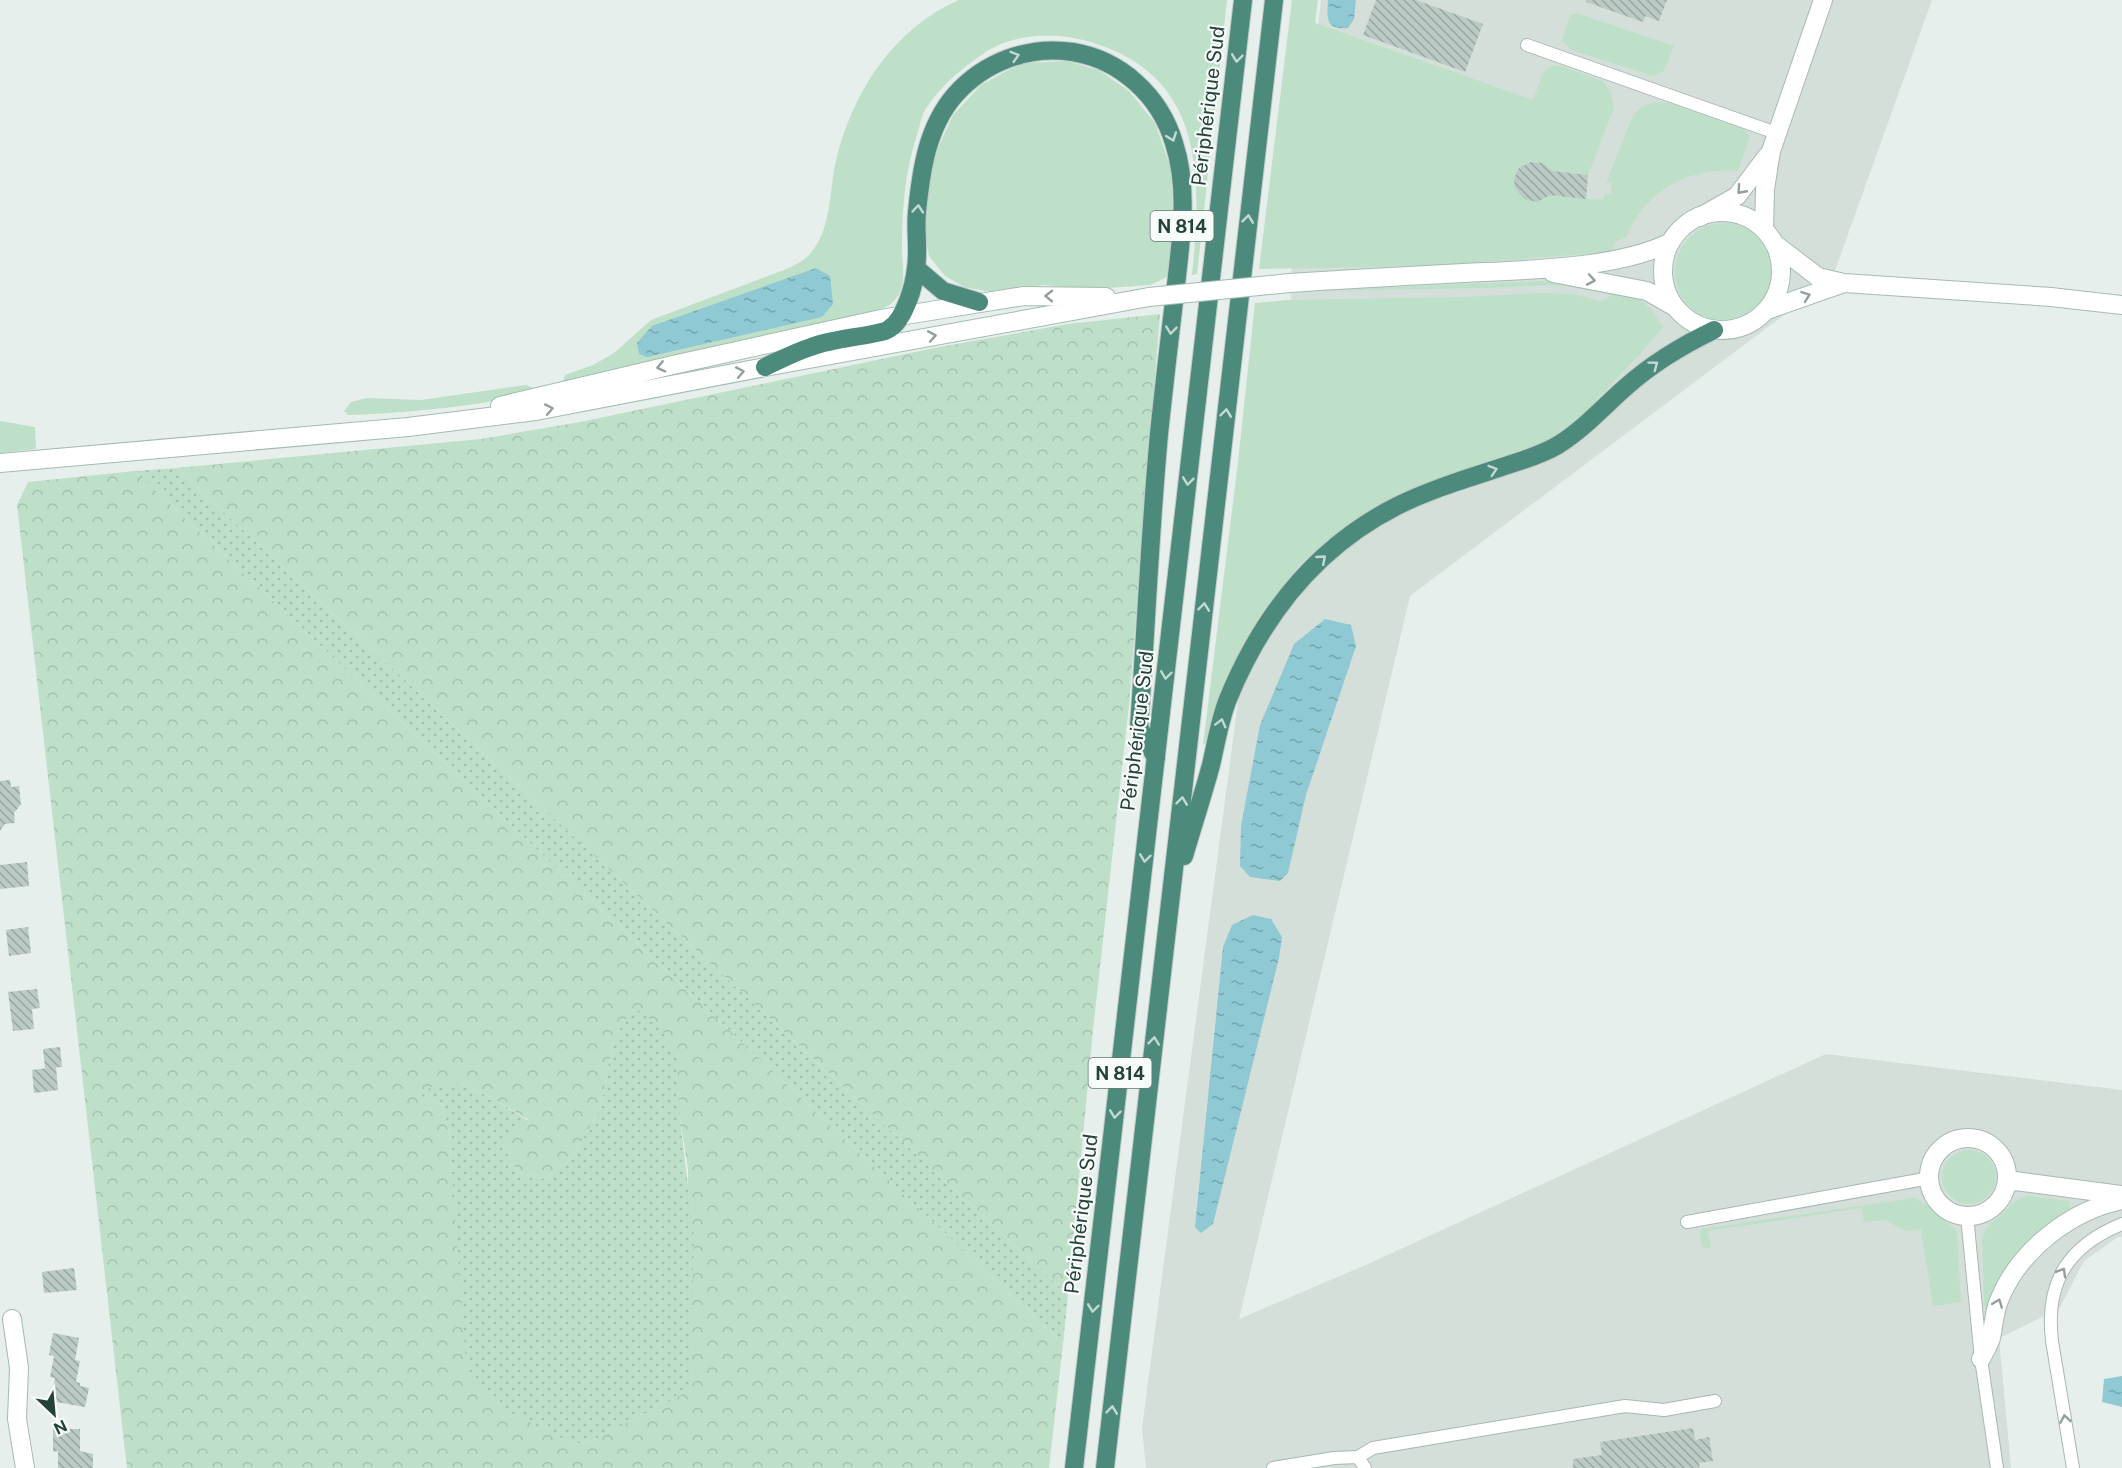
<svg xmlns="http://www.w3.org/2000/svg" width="2122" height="1468" font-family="'Public Sans',sans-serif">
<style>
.built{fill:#d4dfda}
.grass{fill:#bfe0c8}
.forest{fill:url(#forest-crowns);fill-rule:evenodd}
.park{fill:url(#park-dots)}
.water{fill:url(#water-ripples)}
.building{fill:url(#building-back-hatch)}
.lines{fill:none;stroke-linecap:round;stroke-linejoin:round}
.service-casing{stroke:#a8b8b2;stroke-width:14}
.minor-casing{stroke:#a8b8b2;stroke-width:20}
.secondary-casing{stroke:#a4bbb3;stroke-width:20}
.trunk-casing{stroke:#c2cac8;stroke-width:20}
.service{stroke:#fff;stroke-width:12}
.minor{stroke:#fff;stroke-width:18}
.secondary{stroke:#fff;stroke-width:18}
.trunk{stroke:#4c8a7c;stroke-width:18}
.secondary-bridge-casing{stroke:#a4bbb3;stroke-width:20;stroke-linecap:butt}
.secondary-bridge{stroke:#fff;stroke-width:18}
.oneway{stroke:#c4d9d4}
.oneway2{stroke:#92a09c}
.labels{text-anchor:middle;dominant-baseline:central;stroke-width:4.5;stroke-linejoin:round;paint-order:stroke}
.shield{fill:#f7fbf9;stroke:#637a73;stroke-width:1.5}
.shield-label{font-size:18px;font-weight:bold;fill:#24423a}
.street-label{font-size:20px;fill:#24423a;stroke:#f7fbf9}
</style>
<defs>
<pattern id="forest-crowns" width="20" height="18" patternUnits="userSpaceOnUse" patternTransform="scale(1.5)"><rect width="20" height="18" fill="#bfe0c8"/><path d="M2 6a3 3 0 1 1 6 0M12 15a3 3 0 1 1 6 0" fill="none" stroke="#a4c1ad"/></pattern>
<pattern id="park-dots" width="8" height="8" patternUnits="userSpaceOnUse" patternTransform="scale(1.5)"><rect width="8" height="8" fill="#bfe0c8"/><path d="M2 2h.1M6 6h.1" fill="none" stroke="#a4c1ad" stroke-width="1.8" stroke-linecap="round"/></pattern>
<pattern id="water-ripples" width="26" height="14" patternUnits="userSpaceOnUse" patternTransform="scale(1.5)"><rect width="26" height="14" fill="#8ec9d4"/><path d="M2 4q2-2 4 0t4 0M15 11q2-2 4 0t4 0" fill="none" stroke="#74a5ad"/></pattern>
<pattern id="building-back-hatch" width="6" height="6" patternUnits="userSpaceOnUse" patternTransform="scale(1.5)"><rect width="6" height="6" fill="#bbcac4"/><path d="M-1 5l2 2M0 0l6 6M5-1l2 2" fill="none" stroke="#98a6a0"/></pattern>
</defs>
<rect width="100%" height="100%" fill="#e6efeb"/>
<path class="built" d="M1321,0H1932L1832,279L1410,596L1239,1319L1368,1264L1826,1054L2122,1090V1237H2118L2084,1261L2059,1309L1999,1338L2011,1468H1146L1142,1428L1291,301L1290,283Z"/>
<path class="grass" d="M959,0H1227L1197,274L1192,275C1203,169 1203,69 1079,39C1048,32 1010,35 983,54C961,69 939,87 925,110C921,117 920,125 918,132C905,170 902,208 902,248C902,263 907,283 897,297C887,312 865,314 849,319L566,384L563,381L565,375L593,365L614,353L651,320L789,268C796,264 803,261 808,256C831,232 829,196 835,165C850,96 892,29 959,0Z
M1292,0H1318L1315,23L1533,100L1542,75L1550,66H1561L1603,81L1611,93L1614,108L1588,175L1570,173L1568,197L1603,200L1605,194H1611L1612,183H1606L1633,115L1643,106L1655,102L1670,103L1741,128L1750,136L1738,171C1688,167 1645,191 1626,238L1616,241L1611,252L1428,266L1259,269Z
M1577,13L1674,46L1664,71L1653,76L1571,50L1562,40L1570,15Z
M1067,61L1099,70L1129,91L1155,123L1171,168L1173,213L1169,276L1150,285L1092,289L1044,285L991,292L964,287L945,276L929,256L924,230L928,189L937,150L953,115L981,85L1021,63Z
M1675 272a49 49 0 1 1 98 0a49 49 0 1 1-98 0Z
M1541,281L1571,282L1603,290L1602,293L1569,286L1546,285L1489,288L1302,291Z
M1612,291C1641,297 1647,301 1663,327L1640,354L1581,416L1549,440L1451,474L1387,500L1350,525L1300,564L1267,607L1240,651L1219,703L1208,741L1203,745L1238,462L1255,303L1288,300L1462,297L1538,293L1572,294L1600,301L1608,298Z
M526,385L534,388C517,405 378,415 348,415L344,411L351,402L367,398L421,400Z
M0,421L35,427L36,449L0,453Z
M1942 1177a27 27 0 1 1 54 0a27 27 0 1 1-54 0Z
M2029,1196L2069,1201L2070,1212L2050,1223L2031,1239L1991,1304L1986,1308L1984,1306L1982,1239C1988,1222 1990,1225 2002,1214C2011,1205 2016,1197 2029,1196Z
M1914,1198C1923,1200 1952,1225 1957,1232L1961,1302L1933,1306L1921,1229L1906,1231L1885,1220L1864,1222L1862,1208L1708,1231L1711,1247L1704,1248L1701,1245L1700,1233L1701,1229Z"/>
<path class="forest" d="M1160,314L1129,705L1093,1030L1068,1295L176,468L481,439L580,422L934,348L1068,324Z
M135,471L1063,1344L1049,1468H127L17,505L28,482ZM613,1041L680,1118L688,1169V1391L589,1442L574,1444L452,1171L449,1133L442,1104L421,1097L460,1084L490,1097L529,1120L500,1141L518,1172L545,1179L573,1157L601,1107Z"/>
<path class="park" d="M176,468L1068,1295L1063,1344L135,471Z
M634,1007L661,1028L677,1059L680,1118L694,1238L689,1391L589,1442L574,1444L495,1405L467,1378L449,1133L442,1104L420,1097L431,1087L460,1084L490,1097L529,1121L501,1142L518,1172L545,1179L573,1157L601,1107L613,1040Z"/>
<path class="water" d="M1328,0H1356L1354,19L1348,28C1325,30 1327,18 1328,0Z
M816,268L830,276L833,304L822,317L647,357L639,354L637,343L652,326Z
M1325,619L1351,625L1356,646L1306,795L1288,873L1280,881L1250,877L1240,866L1241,826L1260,725L1294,644Z
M1253,915L1271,919L1282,937L1279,958L1213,1224L1201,1233L1195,1227L1223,947L1232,925Z
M2122,1376V1407L2102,1402L2104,1379Z"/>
<path class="building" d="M1376,0H1416L1483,24L1465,72L1363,35Z
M1586,0H1667L1659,21L1645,16L1643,22L1586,2Z
M1531,162L1542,163L1552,171L1588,175L1586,199L1550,195L1537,202L1524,199L1515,188L1514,178L1519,168Z
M10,780L11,787L19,786L21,804L14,813L15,823L5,824L0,831V781Z
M27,862L29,886L0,889V865Z
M28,927L31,953L9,956L6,930Z
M37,989L40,1008L32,1009L34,1029L13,1031L8,992Z
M60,1047L62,1067L45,1068L43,1049Z
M56,1067L58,1090L34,1093L32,1070Z
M74,1268L77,1290L44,1293L42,1272Z
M53,1333L79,1338L75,1360L80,1361L76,1382L80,1383V1386L89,1388L85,1407L50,1401L55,1378L50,1377L54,1356L49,1355Z
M1693,1428L1695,1440L1709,1437L1713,1461L1699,1463L1700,1468H1573V1459L1602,1455L1600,1442Z
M53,1429H80V1451L93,1454V1468H58V1451L53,1452Z"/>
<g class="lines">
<defs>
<path id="service" d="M1527,45L1776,133
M1967,1216L1981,1359L1997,1468
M1687,1222L1930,1178
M1358,1457L1373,1448L1625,1406L1664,1410L1715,1401
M1273,1468L1334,1458L1358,1457L1365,1468
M2073,1468L2052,1341C2045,1282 2068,1246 2122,1224"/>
<path id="minor" d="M1700,217L1737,196L1768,155
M1764,229L1765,189L1771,151L1823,0
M1929 1177a39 39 0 1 1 78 0a39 39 0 1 1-78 0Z
M2007,1180L2122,1195
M12,1319L19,1368L17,1419L25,1468
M1981,1359C1984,1352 1989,1345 1991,1338C1994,1324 1994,1311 2000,1298C2020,1250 2071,1210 2122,1200"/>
<path id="secondary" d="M1663 271a59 59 0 1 1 118 0a59 59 0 1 1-118 0Z
M1776,245L1818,277L1844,283L2051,297L2122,305
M1553,273L1647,291L1675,307
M1290,283C1348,279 1406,276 1464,273C1524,270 1618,269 1671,242
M1767,310L1844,283
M500,406L673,365L881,319L1024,296L1106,297
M0,463L408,427L536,411L765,367L1149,297"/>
<path id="trunk" d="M916,268L943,291L979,302
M765,367C780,360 795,352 811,347C830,340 852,338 872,334C877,333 885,332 889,329C905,319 914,286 916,268C919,250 915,230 917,212C921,171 927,127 955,95C984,62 1029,45 1073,52C1121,60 1160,96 1174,143C1189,189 1181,238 1176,285C1170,335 1164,385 1159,434C1150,531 1146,629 1139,727L1156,758
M1184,856C1193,825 1203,795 1211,765C1216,743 1220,719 1228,699C1262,616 1316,547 1397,506C1429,490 1465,479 1499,468C1519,461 1540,456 1558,445C1584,429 1604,406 1627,386C1653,363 1683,345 1714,330
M1074,1468L1243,0
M1105,1468L1274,0"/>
</defs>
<use href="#service" class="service-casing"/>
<use href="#minor" class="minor-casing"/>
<use href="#secondary" class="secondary-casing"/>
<use href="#trunk" class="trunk-casing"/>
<use href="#service" class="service"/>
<use href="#minor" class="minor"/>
<use href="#secondary" class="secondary"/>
<use href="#trunk" class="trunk"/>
<defs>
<path id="secondary-bridge" d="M1149,297L1290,283"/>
</defs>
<use href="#secondary-bridge" class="secondary-bridge-casing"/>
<use href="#secondary-bridge" class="secondary-bridge"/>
</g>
<defs><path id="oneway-chevron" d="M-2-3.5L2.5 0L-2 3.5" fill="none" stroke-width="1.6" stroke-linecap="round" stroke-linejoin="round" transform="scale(1.5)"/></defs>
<g class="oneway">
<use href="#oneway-chevron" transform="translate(1015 56) rotate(-17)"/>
<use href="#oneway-chevron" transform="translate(1237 58) rotate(97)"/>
<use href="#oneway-chevron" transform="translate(1172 137) rotate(70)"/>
<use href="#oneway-chevron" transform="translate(918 209) rotate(-85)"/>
<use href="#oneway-chevron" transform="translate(1248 219) rotate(-83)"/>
<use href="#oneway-chevron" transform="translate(1171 330) rotate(96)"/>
<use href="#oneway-chevron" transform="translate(1654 365) rotate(-37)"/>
<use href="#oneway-chevron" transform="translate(1226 413) rotate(-83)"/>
<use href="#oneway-chevron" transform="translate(1493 470) rotate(-18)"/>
<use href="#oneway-chevron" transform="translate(1188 481) rotate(97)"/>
<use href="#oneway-chevron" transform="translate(1322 559) rotate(-41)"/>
<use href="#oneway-chevron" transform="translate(1204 607) rotate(-83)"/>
<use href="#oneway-chevron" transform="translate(1166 675) rotate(97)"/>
<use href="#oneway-chevron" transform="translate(1221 723) rotate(-76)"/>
<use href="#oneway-chevron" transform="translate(1182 801) rotate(-83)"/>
<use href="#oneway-chevron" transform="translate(1145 858) rotate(97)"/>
<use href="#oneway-chevron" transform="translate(1154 1041) rotate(-84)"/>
<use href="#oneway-chevron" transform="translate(1115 1114) rotate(97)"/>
<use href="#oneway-chevron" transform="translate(1093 1308) rotate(97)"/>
<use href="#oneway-chevron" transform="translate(1112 1410) rotate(-83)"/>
</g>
<g class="oneway2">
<use href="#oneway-chevron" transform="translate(1741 190) rotate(132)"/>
<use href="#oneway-chevron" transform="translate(1591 280) rotate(10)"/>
<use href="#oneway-chevron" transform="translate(1049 296) rotate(-179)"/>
<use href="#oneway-chevron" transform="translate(1806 296) rotate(-20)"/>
<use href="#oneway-chevron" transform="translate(932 336) rotate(-10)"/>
<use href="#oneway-chevron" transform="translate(661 367) rotate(167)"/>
<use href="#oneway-chevron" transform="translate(740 372) rotate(-11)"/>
<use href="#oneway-chevron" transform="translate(549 409) rotate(-11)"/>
<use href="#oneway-chevron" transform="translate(2062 1272) rotate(-60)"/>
<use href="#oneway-chevron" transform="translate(1998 1303) rotate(-69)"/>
<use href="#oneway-chevron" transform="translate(2065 1419) rotate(-99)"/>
</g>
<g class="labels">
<g class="shield">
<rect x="1150.5" y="211" width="63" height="30" rx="4.5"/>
<rect x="1088.5" y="1058" width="63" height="30" rx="4.5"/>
</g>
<g class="shield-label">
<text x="1182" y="226">N 814</text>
<text x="1120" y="1073">N 814</text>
</g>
<g class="street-label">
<text transform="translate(1208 106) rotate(-83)">Périphérique Sud</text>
<text transform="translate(1137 731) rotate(-83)">Périphérique Sud</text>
<text transform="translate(1081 1214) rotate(-83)">Périphérique Sud</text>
</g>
</g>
<g transform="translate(54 1414) rotate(154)" stroke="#f7fbf9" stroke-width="4.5" paint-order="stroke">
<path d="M0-4.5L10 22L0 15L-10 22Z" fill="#24423a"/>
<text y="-9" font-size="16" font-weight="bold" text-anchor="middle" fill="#24423a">N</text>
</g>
</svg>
